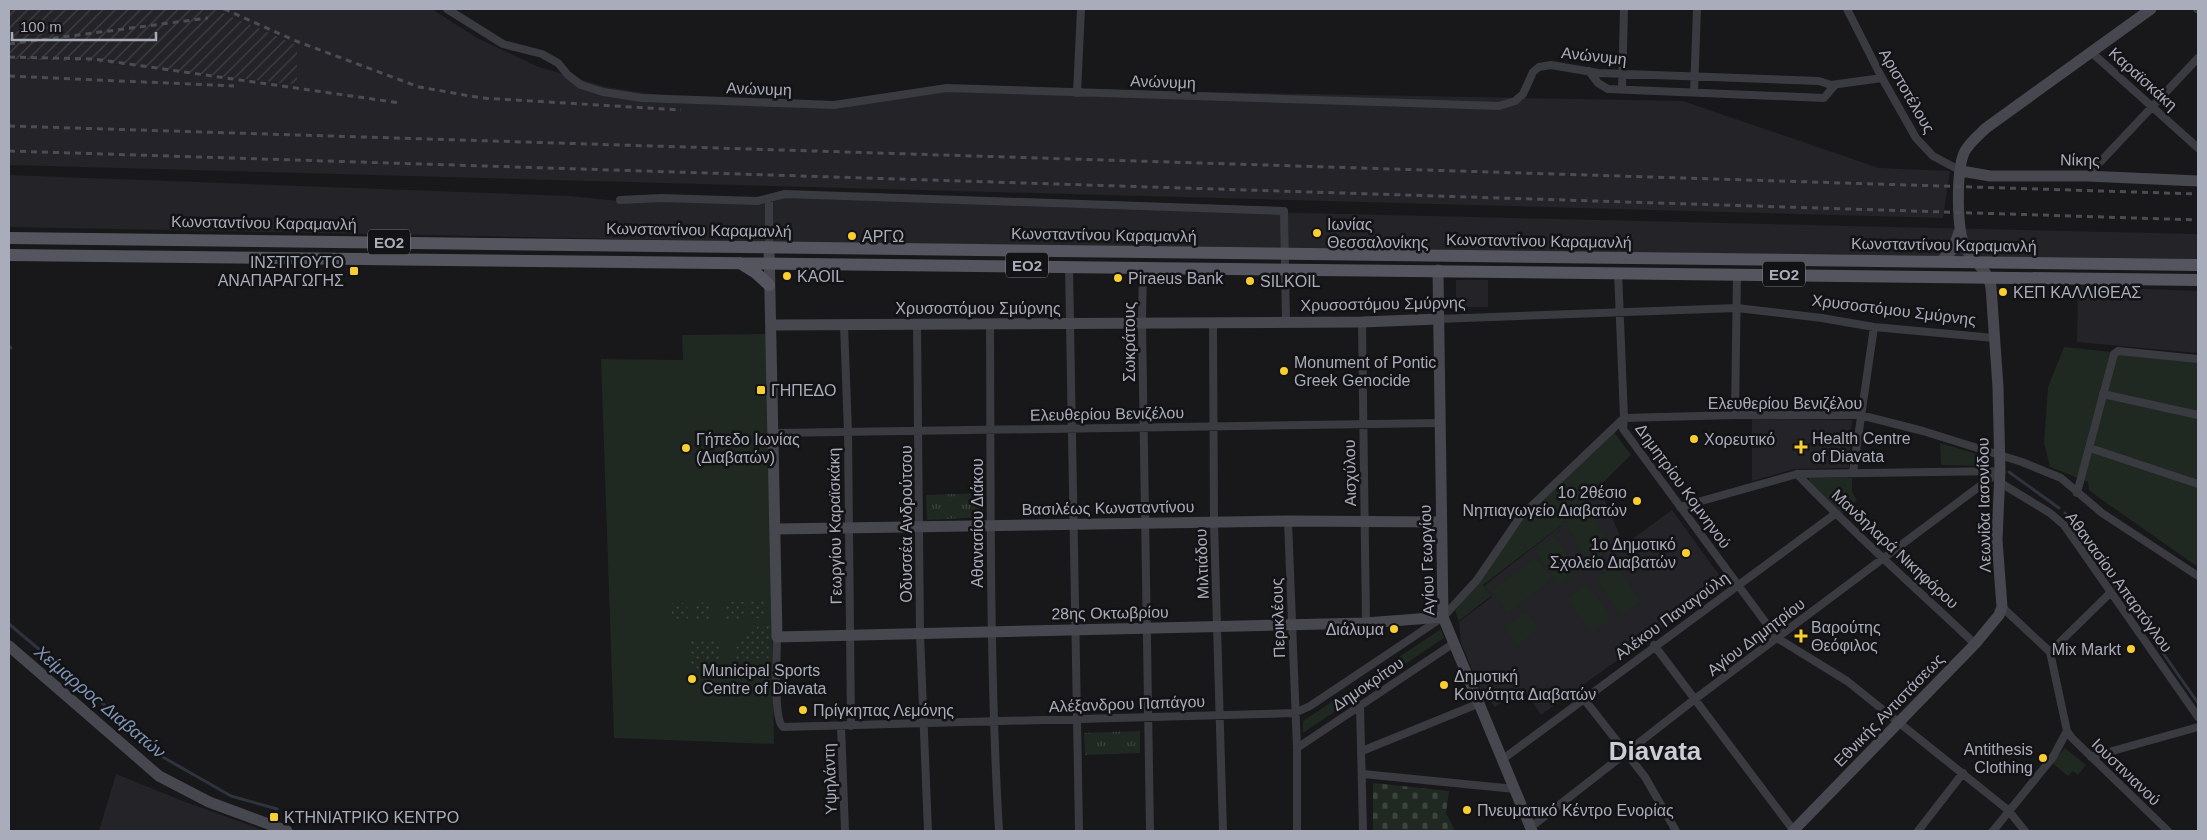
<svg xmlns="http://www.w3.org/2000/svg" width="2207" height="840" font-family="Arial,sans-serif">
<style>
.built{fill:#242327}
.industrial{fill:url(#industrial-furrows)}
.grass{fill:#1f2821}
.cemetery{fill:url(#cemetery-stones)}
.park{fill:url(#park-tufts)}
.garden{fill:url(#garden-dots)}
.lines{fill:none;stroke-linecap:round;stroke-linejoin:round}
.stream{stroke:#2d343e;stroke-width:3}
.street{stroke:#3a3a41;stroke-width:8}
.secondary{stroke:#46474f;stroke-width:11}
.primary{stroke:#54555e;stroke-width:12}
.rail{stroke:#4b4c54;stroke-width:3;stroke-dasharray:6 5;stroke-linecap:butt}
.poi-dot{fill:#f9ce30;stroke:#131215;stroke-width:2}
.labels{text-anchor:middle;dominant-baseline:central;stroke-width:5;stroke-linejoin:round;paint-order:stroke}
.shield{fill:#131215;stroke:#7c7e88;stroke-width:1}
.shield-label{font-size:15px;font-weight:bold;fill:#a9acba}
.street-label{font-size:16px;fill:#a9acba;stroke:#131215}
.poi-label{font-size:16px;fill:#a9acba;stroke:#131215;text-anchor:start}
.water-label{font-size:18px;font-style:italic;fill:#7f95b6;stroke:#131215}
.town-label{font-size:26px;font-weight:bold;fill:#caccd6;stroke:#131215}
</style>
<defs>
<pattern id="industrial-furrows" width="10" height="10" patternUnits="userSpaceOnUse" patternTransform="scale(1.25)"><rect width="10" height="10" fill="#242327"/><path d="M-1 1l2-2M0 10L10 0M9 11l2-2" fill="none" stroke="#414044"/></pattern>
<pattern id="cemetery-stones" width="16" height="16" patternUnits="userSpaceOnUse" patternTransform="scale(1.25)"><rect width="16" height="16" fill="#1f2821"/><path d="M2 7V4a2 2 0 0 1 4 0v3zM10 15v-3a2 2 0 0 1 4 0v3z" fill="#3d443f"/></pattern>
<pattern id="park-tufts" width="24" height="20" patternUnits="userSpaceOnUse" patternTransform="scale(1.25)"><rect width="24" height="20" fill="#1f2821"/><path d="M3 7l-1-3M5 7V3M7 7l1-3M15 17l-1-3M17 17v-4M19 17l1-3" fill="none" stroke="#3d443f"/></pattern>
<pattern id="garden-dots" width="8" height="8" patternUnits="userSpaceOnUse" patternTransform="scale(1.25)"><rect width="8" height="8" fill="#1f2821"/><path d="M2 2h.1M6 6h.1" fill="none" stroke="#3d443f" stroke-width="1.8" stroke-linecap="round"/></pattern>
</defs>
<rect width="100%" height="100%" fill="#18171a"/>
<path class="built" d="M214,9H432L477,38L539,67L606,87L684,99L837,107L945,87L1683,101L1879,168L1950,171L1943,218L9,165V59L95,62L297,85V45Z
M9,175L571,196L619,201L776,197L1212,211L2198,234V259L771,242L9,227Z
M1456,280H1488V307H1456Z
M2078,286L2198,291V353L2077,342Z
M1752,419L1852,420L1849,468L1795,469L1752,481Z
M1599,487L1624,545L1672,510L1725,583L1541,715L1523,688L1495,707L1481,691L1461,643L1459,622L1492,597L1484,586L1562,525L1561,523Z
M116,774L183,801L266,831H99Z"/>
<path class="industrial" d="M9,9H214L297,45V85L95,62L9,59Z"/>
<path class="grass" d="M767,334L774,744L614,738L601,359L683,360L682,335Z
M2064,347L2198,361V567L2098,497L2089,490L2088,482L2050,467L2044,443L2048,387Z
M1614,432L1631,455L1562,523V525L1483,585L1491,596L1459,621L1455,611L1523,520Z
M1940,443L1991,458L1990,466L1941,465Z
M1809,478H1852V492L1857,500L1842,514L1809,482Z
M1590,509L1612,549L1588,563L1565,523Z
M1555,536L1579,572L1558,586L1534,549Z
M1535,557L1552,579L1508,613L1491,591Z
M1617,565L1641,602L1620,616L1596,579Z
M1586,583L1613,618L1593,634L1566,599Z
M1526,611L1540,629L1517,646L1503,628Z
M1441,629L1444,638L1303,733V721Z
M2065,748L2086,765L2078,775L2073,771L2068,776L2052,763Z"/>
<path class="cemetery" d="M1373,783L1449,791L1446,813L1455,831H1373Z"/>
<path class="park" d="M983,493L984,517L927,520L926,495Z
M1140,731V753L1085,755L1084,733Z"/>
<path class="garden" d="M765,601L766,618H750V602Z
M709,602L710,619L694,620V603Z
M725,602H745L746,619H725Z
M672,603H687L688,620H672Z
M769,624L770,658L736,659L735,643L740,642V636H749V629H757V625Z
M690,641H719V670H690Z"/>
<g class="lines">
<path class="stream" d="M9,346L11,348
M2009,472L2059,508
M2065,513L2198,703
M9,624L96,697L154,752L231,796L277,809"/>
<path class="street" d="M447,9L503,44L542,54L558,63L568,75L581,85L603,92L642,98L834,105L947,88L1499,106L1515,101L1523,94L1533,72L1539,67L1551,65L1598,73L1819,81L1831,85L1882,78
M1847,9L1882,78L1916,138L1933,156L1961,171
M2197,9H2198
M2090,51L2198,148
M1589,71L1598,83L1608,89L1824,98L1835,85
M1622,89L1624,9
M1694,92L1697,9
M1077,93L1081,9
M2087,176L2198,58
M769,198V247
M620,200L661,198L757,201L785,194L1284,211L1286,323
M1069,266L1079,831
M1143,267L1142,323L1150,831
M1618,272L1624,418L1623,429L1777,638L1847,681L2008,810L2025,831
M1438,319L1737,308L1822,318L1874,327L1994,338
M1362,322L1366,623
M1213,323L1214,523L1223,831
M917,324L920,634L928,831
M990,324C991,493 989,662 999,831
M844,325L848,432L851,726
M2103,394L2198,415
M1735,415L1737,273
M1624,418L1735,415H1860L1923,431L2022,462L2061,478L2102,513L2198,576
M775,433L1440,423
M2090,448L2198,484
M1853,472L1874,327
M1797,474C1853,533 1915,587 1975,644
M1999,482L2050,513L2064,525L2198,717
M2077,493L2114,354L2118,351L2198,359
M1680,507L1797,474L2000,471
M1288,521L1297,748V831
M2002,607L2050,652L2067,731L2072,738L2168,831
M777,637C777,653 773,719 783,727L1295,713L1310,706L1443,617L1477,580L1520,517L1624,418
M1654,645L1794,831
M2050,652L2111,592
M1584,699L1645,777L1676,831
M1360,706L1363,831
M841,726L845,831
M1297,748L1454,643
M1362,751L1480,703
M2091,757L2198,727
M1503,759L1835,514
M1363,774L1515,789
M1531,827L1695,699L2000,471
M1918,831L1963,773
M1993,831L2053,757L2067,731"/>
<path class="secondary" d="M1961,171L1990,176H2087L2198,181
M769,247L777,637L1366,623L1443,617
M1941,261L1953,249L1959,232
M1438,270L1443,617L1532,831
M771,325L1362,322L1438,319
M776,529L1288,521L1441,522
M9,646L159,776L209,802L287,831
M1793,831L1975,644L1999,615L2002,607L1997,540L2000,471L1998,387L1991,287C1988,269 1974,263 1966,249C1956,232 1956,168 1965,151C1970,142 1979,135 1986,128L2151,9"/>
<path class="primary" d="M9,238L2198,265
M9,255L2198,280
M740,263L756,273L769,285"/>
<path class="rail" d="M224,9L296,41L419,87L482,98L681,110
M9,44L208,18
M9,57L94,59L400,103
M9,76L234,86
M9,126L2198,194
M9,151L2198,220"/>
</g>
<g class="poi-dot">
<circle cx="1317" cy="233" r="5"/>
<circle cx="852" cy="236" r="5"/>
<rect x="349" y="266" width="10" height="10" rx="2.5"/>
<circle cx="787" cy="276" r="5"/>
<circle cx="1118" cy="278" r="5"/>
<circle cx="1250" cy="281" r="5"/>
<circle cx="2003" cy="292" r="5"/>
<circle cx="1284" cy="371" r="5"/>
<rect x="756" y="385" width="10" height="10" rx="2.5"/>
<circle cx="1694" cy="439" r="5"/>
<path d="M1798.5 439.5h5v5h5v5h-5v5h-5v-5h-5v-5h5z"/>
<circle cx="686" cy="448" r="5"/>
<circle cx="1637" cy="501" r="5"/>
<circle cx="1686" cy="553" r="5"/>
<circle cx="1394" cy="629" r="5"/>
<path d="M1798.5 628.5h5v5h5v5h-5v5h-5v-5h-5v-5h5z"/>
<circle cx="2131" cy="649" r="5"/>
<circle cx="692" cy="679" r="5"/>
<circle cx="1444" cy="685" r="5"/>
<circle cx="803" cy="710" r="5"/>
<circle cx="2043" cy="758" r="5"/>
<circle cx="1467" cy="810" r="5"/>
<rect x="269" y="812" width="10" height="10" rx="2.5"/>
</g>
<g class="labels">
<g class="shield">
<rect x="368" y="229.5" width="42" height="25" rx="4"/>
<rect x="1006" y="252.5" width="42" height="25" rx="4"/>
<rect x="1763" y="261.5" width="42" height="25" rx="4"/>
</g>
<g class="shield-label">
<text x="389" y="242">ΕΟ2</text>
<text x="1027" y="265">ΕΟ2</text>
<text x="1784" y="274">ΕΟ2</text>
</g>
<g class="street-label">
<text transform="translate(1594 56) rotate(6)">Ανώνυμη</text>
<text transform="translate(2143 79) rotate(42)">Καραϊσκάκη</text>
<text transform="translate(1163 82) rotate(2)">Ανώνυμη</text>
<text transform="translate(759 89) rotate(2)">Ανώνυμη</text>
<text transform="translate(1907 91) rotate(60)">Αριστοτέλους</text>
<text transform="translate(2080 160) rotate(1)">Νίκης</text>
<text transform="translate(264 223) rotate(1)">Κωνσταντίνου Καραμανλή</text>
<text transform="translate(699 230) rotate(1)">Κωνσταντίνου Καραμανλή</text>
<text transform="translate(1104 235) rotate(1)">Κωνσταντίνου Καραμανλή</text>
<text transform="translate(1539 241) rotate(1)">Κωνσταντίνου Καραμανλή</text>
<text transform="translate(1944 245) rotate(1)">Κωνσταντίνου Καραμανλή</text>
<text transform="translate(1383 304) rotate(-1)">Χρυσοστόμου Σμύρνης</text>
<text x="978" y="308">Χρυσοστόμου Σμύρνης</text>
<text transform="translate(1894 310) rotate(7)">Χρυσοστόμου Σμύρνης</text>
<text transform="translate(1129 342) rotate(-90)">Σωκράτους</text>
<text x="1785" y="403">Ελευθερίου Βενιζέλου</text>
<text transform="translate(1107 414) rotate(-1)">Ελευθερίου Βενιζέλου</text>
<text transform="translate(1350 473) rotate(-91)">Αισχύλου</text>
<text transform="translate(1683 486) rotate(54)">Δημητρίου Κομνηνού</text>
<text transform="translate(1984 505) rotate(-91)">Λεωνίδα Ιασονίδου</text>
<text transform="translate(1108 508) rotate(-1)">Βασιλέως Κωνσταντίνου</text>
<text transform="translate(977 523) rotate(-90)">Αθανασίου Διάκου</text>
<text transform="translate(906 524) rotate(-90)">Οδυσσέα Ανδρούτσου</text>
<text transform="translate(835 526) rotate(-91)">Γεωργίου Καραϊσκάκη</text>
<text transform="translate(1895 549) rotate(43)">Μανδηλαρά Νικηφόρου</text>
<text transform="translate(1427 560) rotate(-92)">Αγίου Γεωργίου</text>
<text transform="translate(1202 564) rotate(-92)">Μιλτιάδου</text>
<text transform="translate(2119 582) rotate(54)">Αθανασίου Απαρτόγλου</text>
<text transform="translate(1110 613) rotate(-1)">28ης Οκτωβρίου</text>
<text transform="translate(1672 616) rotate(-36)">Αλέκου Παναγούλη</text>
<text transform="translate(1278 618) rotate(-92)">Περικλέους</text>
<text transform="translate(1756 637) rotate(-37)">Αγίου Δημητρίου</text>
<text transform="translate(1368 684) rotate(-34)">Δημοκρίτου</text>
<text transform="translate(1127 704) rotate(-2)">Αλέξανδρου Παπάγου</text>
<text transform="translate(1889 710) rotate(-46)">Εθνικής Αντιστάσεως</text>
<text transform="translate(2126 772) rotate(44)">Ιουστινιανού</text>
<text transform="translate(830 779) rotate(-92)">Υψηλάντη</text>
</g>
<g class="poi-label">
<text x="1327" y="224">Ιωνίας<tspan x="1327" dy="18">Θεσσαλονίκης</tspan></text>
<text x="862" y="236">ΑΡΓΩ</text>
<text x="344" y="262" text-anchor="end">ΙΝΣΤΙΤΟΥΤΟ<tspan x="344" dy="18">ΑΝΑΠΑΡΑΓΩΓΗΣ</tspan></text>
<text x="797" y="276">KAOIL</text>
<text x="1128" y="278">Piraeus Bank</text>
<text x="1260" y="281">SILKOIL</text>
<text x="2013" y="292">ΚΕΠ ΚΑΛΛΙΘΕΑΣ</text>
<text x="1294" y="362">Monument of Pontic<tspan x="1294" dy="18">Greek Genocide</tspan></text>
<text x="771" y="390">ΓΗΠΕΔΟ</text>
<text x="1812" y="438">Health Centre<tspan x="1812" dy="18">of Diavata</tspan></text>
<text x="696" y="439">Γήπεδο Ιωνίας<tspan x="696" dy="18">(Διαβατών)</tspan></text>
<text x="1704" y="439">Χορευτικό</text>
<text x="1627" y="492" text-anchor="end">1ο 2θέσιο<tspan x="1627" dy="18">Νηπιαγωγείο Διαβατών</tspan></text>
<text x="1676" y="544" text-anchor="end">1ο Δημοτικό<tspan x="1676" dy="18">Σχολείο Διαβατών</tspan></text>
<text x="1811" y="627">Βαρούτης<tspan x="1811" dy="18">Θεόφιλος</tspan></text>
<text x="1384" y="629" text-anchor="end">Διάλυμα</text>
<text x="2121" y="649" text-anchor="end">Mix Markt</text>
<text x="702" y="670">Municipal Sports<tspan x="702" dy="18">Centre of Diavata</tspan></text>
<text x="1454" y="676">Δημοτική<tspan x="1454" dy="18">Κοινότητα Διαβατών</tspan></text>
<text x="813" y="710">Πρίγκηπας Λεμόνης</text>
<text x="2033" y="749" text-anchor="end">Antithesis<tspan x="2033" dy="18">Clothing</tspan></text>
<text x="1477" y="810">Πνευματικό Κέντρο Ενορίας</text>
<text x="284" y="817">ΚΤΗΝΙΑΤΡΙΚΟ ΚΕΝΤΡΟ</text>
</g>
<g class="water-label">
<text transform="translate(100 702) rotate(40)">Χείμαρρος Διαβατών</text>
</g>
<g class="town-label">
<text x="1655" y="751">Diavata</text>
</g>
</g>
<rect width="2207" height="840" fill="none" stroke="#a9acba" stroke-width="20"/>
<path d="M12 32v8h144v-8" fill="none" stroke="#a9acba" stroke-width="2.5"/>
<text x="20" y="32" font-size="15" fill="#a9acba" stroke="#131215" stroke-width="4" paint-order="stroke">100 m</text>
</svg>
